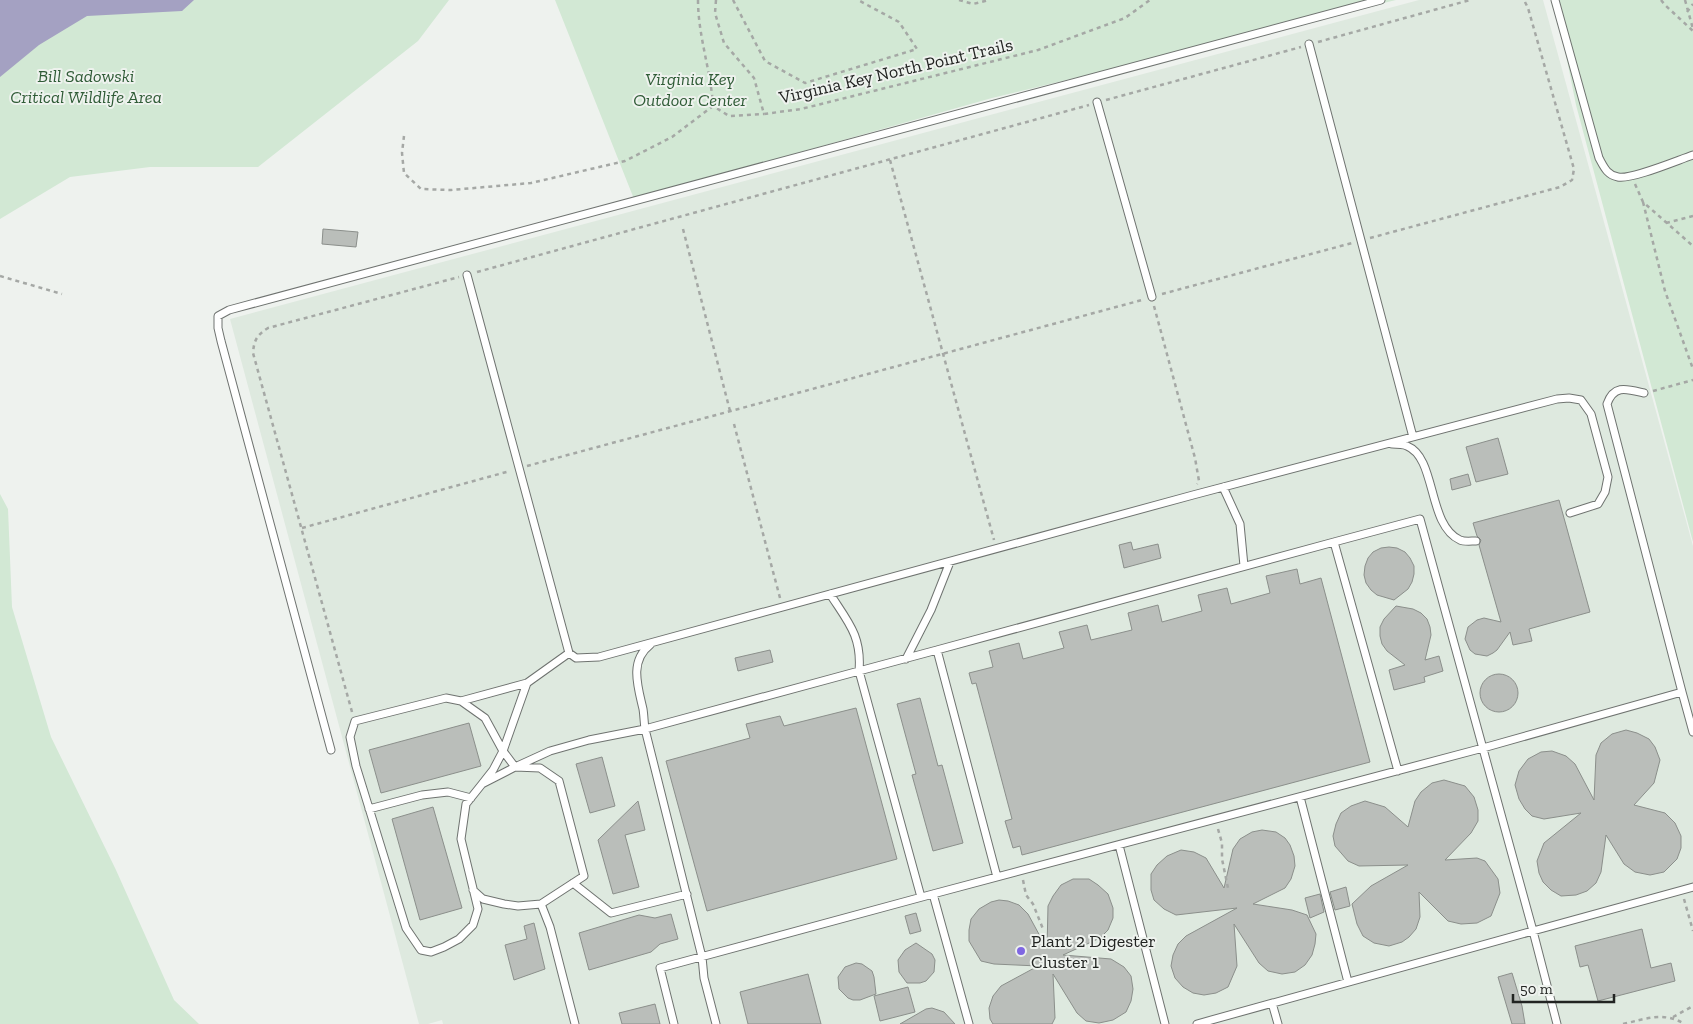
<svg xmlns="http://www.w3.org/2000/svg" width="1693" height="1024" font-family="'Zilla Slab',serif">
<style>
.built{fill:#dee9df}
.green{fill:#d2e8d4}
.water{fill:#a4a1c2}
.building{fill:#babeba;stroke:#8b8f8b}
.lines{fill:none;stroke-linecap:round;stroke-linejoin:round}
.service-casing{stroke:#6f7370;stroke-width:9}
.path{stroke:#a5a8a5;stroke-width:2.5;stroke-dasharray:4 4;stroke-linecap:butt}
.service{stroke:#fff;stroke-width:7}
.poi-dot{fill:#7f67e2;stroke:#eef2ee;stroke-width:2}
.labels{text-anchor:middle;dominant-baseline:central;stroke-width:4;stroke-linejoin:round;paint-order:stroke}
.street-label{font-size:18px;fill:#222422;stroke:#eef2ee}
.park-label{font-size:18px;font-style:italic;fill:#305c37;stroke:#eef2ee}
.poi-label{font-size:18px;fill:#222422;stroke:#eef2ee;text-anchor:start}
</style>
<rect width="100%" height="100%" fill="#eef2ee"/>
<path class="built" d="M1419,0H1543L1693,546V1024H443L442,1020L428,1024H419L230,319Z"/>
<path class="green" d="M0,0H449L418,41L258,167H150L70,177L0,219Z
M555,0H1396L992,98L634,199Z
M1555,0H1693V542L1576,105Z
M0,494L8,509L12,607L51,737L116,870L174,1000L199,1024H0Z"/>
<path class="water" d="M0,0H194L182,11L87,16L39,45L0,77Z"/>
<path class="building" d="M323,229L358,232L356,247L322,244Z
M1498,438L1508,474L1476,482L1466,447Z
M1468,474L1471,485L1452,490L1450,479Z
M1559,500L1590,612L1529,629L1532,641L1513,645L1510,632L1497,650L1493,653L1487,656L1475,654L1470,650L1465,639L1468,627L1477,620L1484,618L1501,622L1479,545L1481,540L1477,536L1473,523Z
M1131,542L1133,550L1158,544L1161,558L1124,568L1119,545Z
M1389,547L1397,548L1405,552L1410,558L1414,566V574L1412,582L1408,589L1394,600L1377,595L1371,590L1366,583L1364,575L1365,566L1368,558L1373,552L1381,548Z
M1297,569L1300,584L1321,578L1370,762L1022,855L1020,846L1013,848L1005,821L1012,819L976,683L972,684L969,673L993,667L989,651L1019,643L1023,659L1064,648L1059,632L1087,625L1091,640L1132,630L1128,613L1158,605L1162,622L1202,611L1198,595L1227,588L1231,604L1270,593L1266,576Z
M1396,606L1413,609L1421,613L1427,619L1430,627L1431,635L1425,660L1439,656L1443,671L1424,677L1425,682L1394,690L1389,670L1405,665L1387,651L1382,644L1380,636V627L1384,619Z
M770,650L773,662L738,671L735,658Z
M1480 693a19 19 0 1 1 38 0a19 19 0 1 1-38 0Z
M920,698L938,766L942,765L963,843L933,851L912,775L916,774L897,704Z
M856,708L897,859L707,911L666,761L750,738L746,724L780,716L784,726Z
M469,723L481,766L381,793L369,750Z
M1626,730L1637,733L1649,739L1655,747L1660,760L1654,783L1634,805L1665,813L1675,823L1681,836V848L1677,859L1664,872L1650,875L1635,872L1624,864L1606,835L1601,872L1596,883L1587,891L1576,895L1561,896L1551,890L1543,882L1539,873L1537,861L1544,843L1581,813L1544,819L1532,816L1525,809L1519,799L1515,785L1519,771L1528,759L1541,752L1552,751L1566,756L1575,764L1594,800L1596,755L1601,743L1612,734Z
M602,757L615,806L590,813L576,764Z
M1444,780L1465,786L1474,797L1478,810V821L1471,833L1445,860L1477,858L1485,861L1498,879L1500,893L1491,916L1477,923L1461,924L1448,921L1419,892L1420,917L1416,929L1409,937L1402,942L1389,946L1374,943L1363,936L1357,924L1352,904L1371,886L1408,865L1359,866L1348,861L1335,846L1333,836L1336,824L1341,813L1351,806L1365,801L1385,807L1408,827L1415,801L1421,792L1432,783Z
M638,801L645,830L625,835L639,887L613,894L598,840Z
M433,807L462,908L420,920L392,819Z
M1262,830L1276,832L1285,838L1290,845L1294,856L1295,866L1291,879L1285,888L1253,904L1292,910L1307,915L1316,934L1315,944L1312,955L1305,965L1295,972L1282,974L1268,971L1259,963L1234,924L1237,966L1228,987L1216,993L1204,995L1193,993L1183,987L1175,978L1171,966L1173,955L1178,944L1186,936L1237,908L1176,915L1164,909L1154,900L1151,890V874L1157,865L1167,856L1181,850L1194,852L1206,858L1224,888L1233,849L1240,839L1252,832Z
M1073,879H1089L1098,885L1108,894L1113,908V918L1108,930L1100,938L1063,955L1111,959L1124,967L1131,976L1133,989L1131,1001L1126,1012L1113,1020L1099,1023L1086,1021L1077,1013L1053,974L1055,1018L1052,1024H993L990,1019L989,1008L993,996L1001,986L1038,966L994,964L981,961L969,941V930L971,919L979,909L991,902L999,900L1008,901L1019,905L1028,914L1047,949L1048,906L1053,896L1061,885Z
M1346,887L1350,906L1335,910L1330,892Z
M1320,894L1324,912L1310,918L1305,898Z
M916,913L921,931L910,934L905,916Z
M671,914L678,939L660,944L651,952L589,970L579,933L639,915L655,918Z
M534,923L545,969L514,980L505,945L527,939L524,926Z
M1642,929L1651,968L1671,963L1675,981L1598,1001L1588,965L1580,967L1575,946Z
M916,943L932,954L935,960L934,972L926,981L920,983H907L899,972L898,960L905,950Z
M856,963L862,964L872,971L874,977L876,994L860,1000H853L848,998L839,989L838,977L845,967Z
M1512,973L1522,1006L1525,1024H1512L1498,977Z
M808,974L821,1024H748L740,992Z
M908,987L915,1012L880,1021L874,996Z
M655,1004L660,1024H622L619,1013Z
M932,1008L944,1012L955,1024H900L926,1009Z"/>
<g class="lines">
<defs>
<path id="service" d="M1555,0L1599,158C1604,167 1607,175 1618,177C1631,180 1678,160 1693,155
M1309,44L1413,437
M1097,102L1152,297
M467,275L569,653L576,658L599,657L1193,495L1557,399L1569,398L1581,400L1591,414L1608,477L1605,492L1598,504L1570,513
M1392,444C1397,444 1403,444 1407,446C1437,458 1427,525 1460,540C1464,542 1471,541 1476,541
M1223,487L1240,524L1244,566
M906,659L931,610L950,562
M1682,692L1693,732
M461,701L527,683
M331,750L221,341L218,328V316L229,310L1381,0
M1398,771L1334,542L1420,519L1533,931L1693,887
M482,784L493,770L503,751L485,718L461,701L446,698L355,721L350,737L356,766L406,928L421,950L431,952L444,947L459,939L473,925L478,909L461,839L466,804L482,784L515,767L550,751L589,740L645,729C644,722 644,715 643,709C638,687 629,661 650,645
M1300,797L1348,982
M369,809L422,795L448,792L471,798
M1119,845L1165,1024
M997,877L937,650L1334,542
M573,883L611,913L687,894
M473,890L483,899L504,904L518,906L541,904L584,876L559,781L540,768L515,767L503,751L527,683L569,653
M933,894L969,1024
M921,897L859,671L937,650
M541,904L550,927L575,1024
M1272,1003L1278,1024
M674,1024L660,968L933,894L1483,748L1682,692L1607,404C1614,384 1627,389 1644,393
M716,1024L704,978L702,957L645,729L859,671C862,636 848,622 830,594
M1197,1024L1533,931L1557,1024"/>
</defs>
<use href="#service" class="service-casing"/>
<path class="path" d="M698,0C698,36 711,71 713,106L729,116L764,114
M716,0L715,13L724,43L754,78L764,114L801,109L1038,50L1125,18L1150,0
M733,0L765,61L805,83L917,49L899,22L858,0
M959,0L973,4L989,0
M1661,0L1665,5L1693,31
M1685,0L1693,29
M1687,12L1693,4
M1318,42L1470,0
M1106,100L1301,47
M404,136L402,153L404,173L421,189L451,190L531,183L625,161L672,137L713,106
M890,160L994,540
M1635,184L1643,202L1693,246
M1643,202L1665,291L1693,369
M1666,223L1693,216
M683,229L730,411
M1370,238L1560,187L1572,180L1574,169L1528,8L1524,0
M477,272L1089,105
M0,276L62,294
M1162,294L1352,243
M1154,306L1195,458L1199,481L1197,484
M1653,391L1693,380
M734,424L780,598
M527,466L1142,300
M302,528L510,471
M352,712L253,353C254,340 257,335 268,328L459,277
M1218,829L1222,843V859L1228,888
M1023,880L1026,895L1033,904L1043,929
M1684,899L1693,931
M1673,1017L1693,1006
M1623,1024C1646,1019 1662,1011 1685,1024"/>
<use href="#service" class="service"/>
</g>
<circle class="poi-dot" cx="1021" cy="951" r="5"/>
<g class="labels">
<g class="street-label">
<text transform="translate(896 71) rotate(-13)">Virginia Key North Point Trails</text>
</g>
<g class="park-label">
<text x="86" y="76">Bill Sadowski<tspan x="86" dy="21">Critical Wildlife Area</tspan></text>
<text x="690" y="79">Virginia Key<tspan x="690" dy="21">Outdoor Center</tspan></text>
</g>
<g class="poi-label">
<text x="1031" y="941">Plant 2 Digester<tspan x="1031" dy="21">Cluster 1</tspan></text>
</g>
</g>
<path d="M1513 994v8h101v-8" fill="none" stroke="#222422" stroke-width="2.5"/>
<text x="1520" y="994" font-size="15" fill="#222422" stroke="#eef2ee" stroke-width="4" paint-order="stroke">50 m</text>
</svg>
